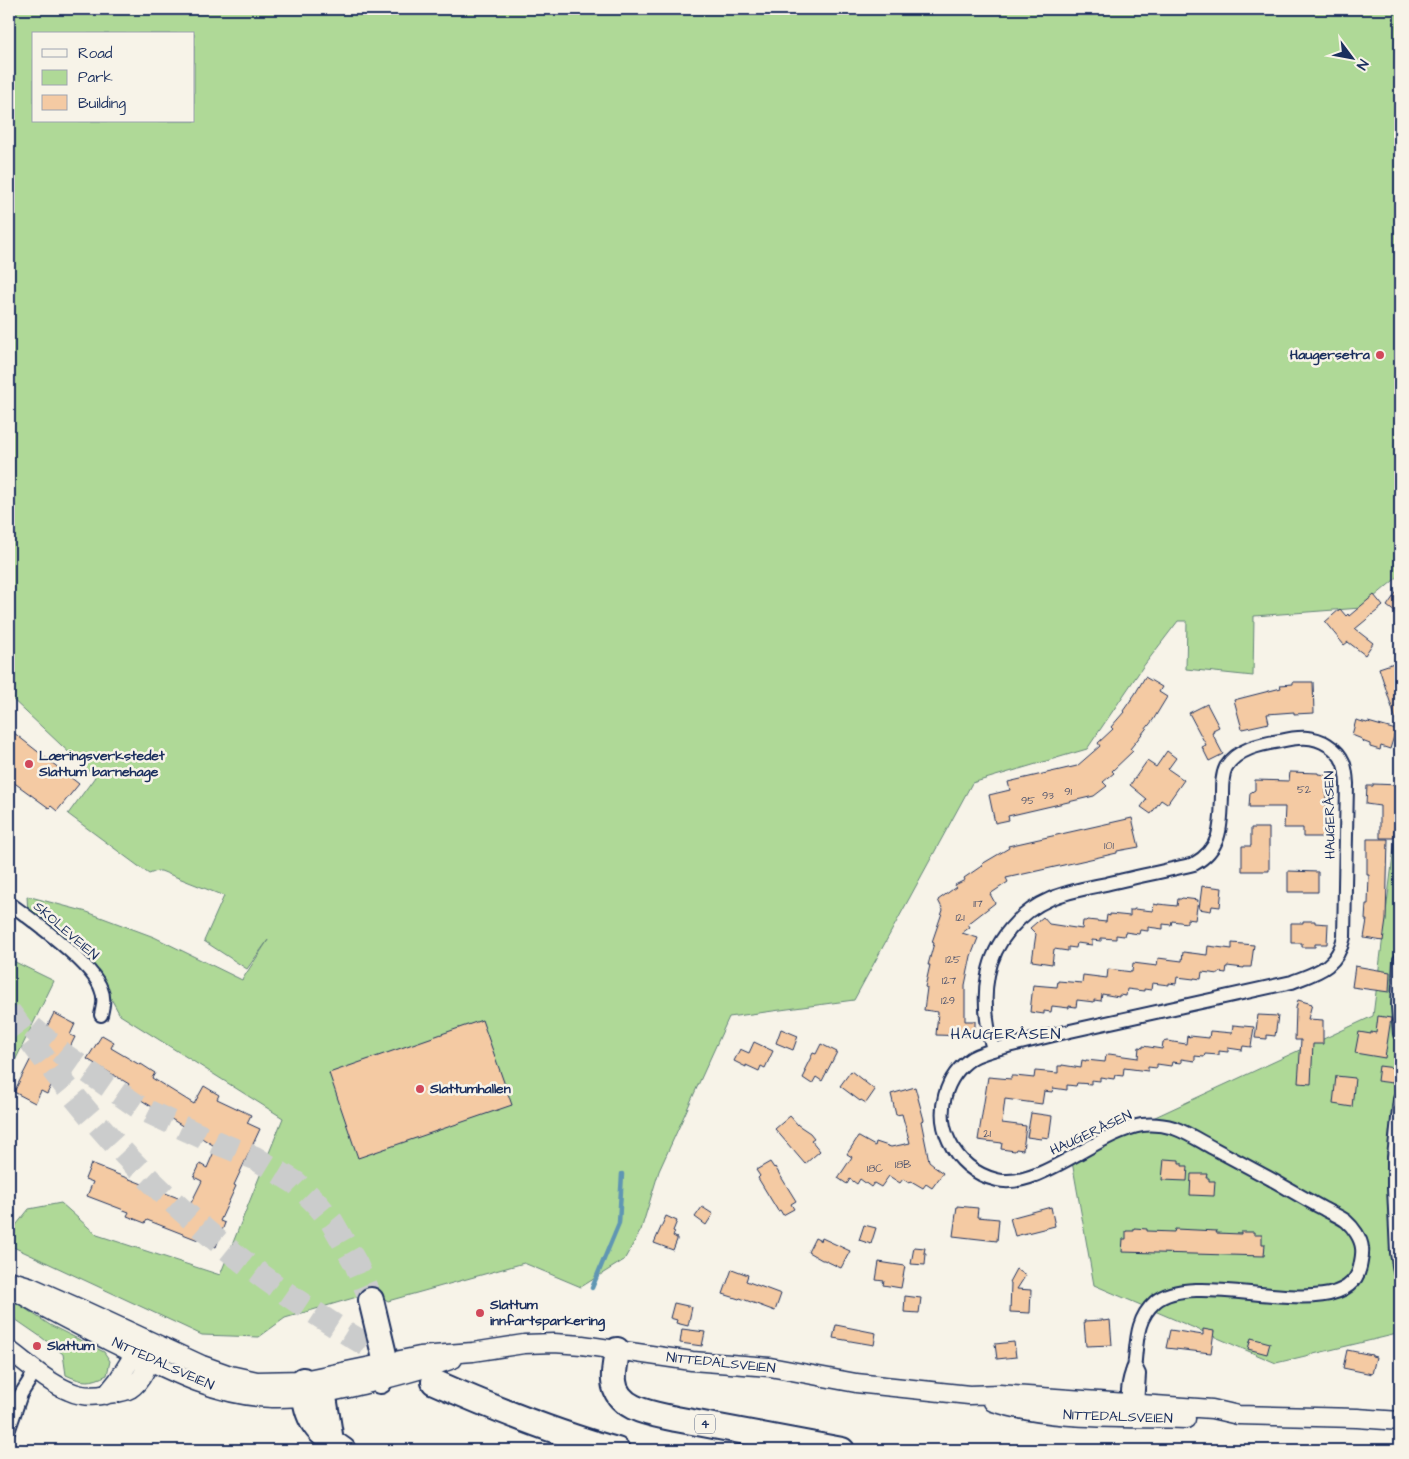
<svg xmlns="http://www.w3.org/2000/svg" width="1409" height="1459" font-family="'Architects Daughter',sans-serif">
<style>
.green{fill:#afd997;stroke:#65847a;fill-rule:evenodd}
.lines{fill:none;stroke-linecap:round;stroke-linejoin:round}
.stream{stroke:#5f96b3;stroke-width:4.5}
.building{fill:#f4caa3;stroke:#1b2f5e}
.highway-tunnel{stroke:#cbcccc;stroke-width:24;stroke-dasharray:24 12;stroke-linecap:butt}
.street-casing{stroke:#1b2f5e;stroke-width:16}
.secondary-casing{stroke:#1b2f5e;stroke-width:21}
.highway-casing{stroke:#1b2f5e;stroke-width:28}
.street{stroke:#f7f3e8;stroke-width:12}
.secondary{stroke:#f7f3e8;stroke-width:18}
.highway{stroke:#f7f3e8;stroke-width:24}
.poi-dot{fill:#d1495b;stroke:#f7f3e8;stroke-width:2}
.labels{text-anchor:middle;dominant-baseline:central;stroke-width:5;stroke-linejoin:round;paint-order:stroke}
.number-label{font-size:11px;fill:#51566f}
.shield{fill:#f7f3e8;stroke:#5d6a87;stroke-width:1}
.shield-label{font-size:12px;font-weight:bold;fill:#1b2f5e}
.poi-label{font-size:14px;font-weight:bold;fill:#1b2f5e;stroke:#f7f3e8;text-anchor:start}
.street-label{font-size:14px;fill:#1b2f5e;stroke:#f7f3e8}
.quarter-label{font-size:16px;letter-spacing:1px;fill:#1b2f5e;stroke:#f7f3e8}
</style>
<rect width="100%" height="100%" fill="#f7f3e8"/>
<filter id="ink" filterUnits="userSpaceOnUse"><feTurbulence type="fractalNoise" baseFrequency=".02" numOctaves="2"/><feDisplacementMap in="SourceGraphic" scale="10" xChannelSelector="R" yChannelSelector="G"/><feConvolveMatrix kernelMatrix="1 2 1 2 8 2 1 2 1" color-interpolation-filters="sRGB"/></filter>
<g filter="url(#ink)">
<path class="green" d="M9,9H1400V575L1361,608L1254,616L1253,676L1186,669L1187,621H1178L1142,668L1087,749L972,783L854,1000L729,1017L659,1171L641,1230L624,1260L581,1287L524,1263L388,1301L374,1292L285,1318L259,1337L202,1335L9,1245V1234L29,1209L61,1203L97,1235L220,1275L283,1118L120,1015L86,953L28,914L27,896L87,912L154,937L242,980L268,940L247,969L204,941L224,896L161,871H157L149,874L68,814L95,777L9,696ZM34,34H194V121H34Z
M1400,800V1336L1397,1334L1276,1363L1094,1285L1071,1156L1373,1016Z
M9,959L54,981L9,1073Z
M9,1298L50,1325L104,1352L110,1361L107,1375C91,1383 83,1383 66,1375L63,1354L41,1337L9,1315Z"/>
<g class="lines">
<path class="stream" d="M592,1288L619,1223L622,1174"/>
</g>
<path class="building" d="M1400,587V616L1387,606Z
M1374,595L1383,606L1355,629L1373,643L1365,655L1348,642L1344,645L1325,622L1340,609L1346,616L1348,614L1349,616Z
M1394,663L1400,682V725L1398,726L1379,668Z
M1145,677L1162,687L1159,692L1167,697L1153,720L1130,749L1133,751L1112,771L1114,773L1103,782L1107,786L1094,796L1008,816L1009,820L995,823L989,795L1010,790L1008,782L1077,766L1100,746L1098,743L1113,729L1111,727L1124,712L1123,711L1135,694Z
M1293,682H1313L1314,713L1294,714V712L1267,714L1269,723L1242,729L1234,700L1281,688L1280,685L1293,684Z
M1207,704L1219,727L1213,730L1214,732L1212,733L1223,754L1209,761L1202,747L1206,745L1189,713Z
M1356,720L1367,723L1368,722L1396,730L1390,749L1381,746L1380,750L1370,747V744L1362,741V739L1352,735Z
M9,729L79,784L57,811L51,806L49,808L9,779Z
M1167,751L1176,758L1168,769L1184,780L1167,804L1161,800L1151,814L1141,807L1147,799L1130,785L1147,761L1156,767Z
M1290,772L1318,773V774L1328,775V790H1326L1325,837H1303V828H1284L1285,807H1249L1250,793L1255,790V780L1289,781Z
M1373,784L1400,785L1399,807H1395L1394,838H1380V806L1366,804L1367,786H1373Z
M1132,818L1139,847L1117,851V853L1006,878L1008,882L990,894L995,903L968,924L970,927L962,933L978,938L971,956L965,985V1021H975V1033H966V1036L936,1035L938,1012L924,1010L927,988L925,987L930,965H928L934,943L932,942L943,910L938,900L956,887L955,885L965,880L964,878L983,865L982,864L1009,848L1008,846Z
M1251,828H1269V871H1242V846H1251Z
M1367,839H1388L1386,920L1383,941L1364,938L1367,920H1365L1366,904H1368L1369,875H1367Z
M1288,871L1318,872V892H1288Z
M1202,886L1206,887V886L1222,888L1220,907L1212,906L1211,911L1199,909Z
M1182,898L1198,900L1195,920L1187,919V923L1172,921L1171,925L1163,924V929L1148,927V931L1140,930L1139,934L1125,932L1124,936L1116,935V939L1101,938V941L1092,940V945L1077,943L1076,948L1068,947V951L1054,949L1052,964L1032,961L1036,934L1030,928L1043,917L1049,924L1082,929L1083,921H1086L1087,920L1106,922L1107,915L1110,916V914L1130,916V910H1134V909L1153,911L1154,904L1158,905V904L1177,906L1178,899H1181Z
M1303,921H1315V923L1328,924L1327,944H1315V947H1302V943H1291V923H1303Z
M1232,943L1254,945L1251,967H1244V968L1227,966L1226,973L1219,972V974L1202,972L1201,979L1194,978V979L1177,977L1176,984L1169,983V985L1152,983L1151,990L1144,989V991L1127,989L1126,996L1119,995V997L1102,994L1101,1001L1094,1000V1002L1077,1000L1076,1007L1069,1006V1008L1052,1006L1051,1012L1044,1011V1014L1030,1012L1033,985L1057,987L1058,981L1082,983L1083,975L1107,978L1108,969L1132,972L1133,963L1157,966L1158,958L1182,961L1183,952L1207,955L1208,946L1232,949Z
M1355,966L1390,972L1389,992L1352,987Z
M1298,1000L1312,1004L1308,1019L1323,1020V1044H1313L1311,1084L1298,1083L1301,1040H1295L1296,1008Z
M54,1013L75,1024L70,1035L75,1037L47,1094L41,1091L35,1103L14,1092Z
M1258,1015L1278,1016L1275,1036L1267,1035V1039L1255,1038Z
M1378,1016L1391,1018L1385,1058L1355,1053L1359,1032L1371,1034V1032L1376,1033Z
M482,1020L512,1105L358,1158L329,1073Z
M1233,1025L1254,1027L1251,1047L1243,1046L1242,1050L1228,1048V1052L1219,1051V1055L1205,1054L1204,1057L1195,1056V1061L1181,1059V1063L1172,1062L1171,1066L1157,1064V1068L1148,1067V1071L1124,1068L1123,1076L1115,1075L1114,1079L1100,1077V1081L1091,1080V1084L1077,1083L1076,1086L1067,1085V1090L1053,1088L1052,1092L1044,1091L1042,1104L1005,1099L1002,1123L1026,1126L1023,1150L1016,1149L1015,1151L1001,1149L1002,1143L978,1140L988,1077L1011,1079V1076H1015L1034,1078L1035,1071L1058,1073V1066H1062V1065L1081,1068L1082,1060L1086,1061V1060L1105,1062L1106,1055L1109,1054L1138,1058L1139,1047L1143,1048V1046L1162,1049L1163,1042L1167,1041L1186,1044L1187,1036L1190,1037V1036L1209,1038L1210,1031L1232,1033Z
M781,1029L798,1036L793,1050L776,1043Z
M102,1035L114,1042L111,1048L140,1065L141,1064L155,1073L152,1078L194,1104L204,1086L219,1095L217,1099L251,1115L247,1123L260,1129L234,1185L236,1186L220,1221L225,1223L216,1247L147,1220L145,1223L127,1216L129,1212L87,1196L93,1182L85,1179L91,1164L191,1203L202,1181L194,1177L200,1164L207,1168L216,1147L138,1098L139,1096L126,1089L129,1084L87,1059Z
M754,1042L773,1051L765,1068L761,1066L759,1071L746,1065V1067L734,1061L740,1049L749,1053Z
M821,1044L837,1052L822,1081L816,1077L812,1084L803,1078L806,1072L804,1071L813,1053L816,1054Z
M1379,1066L1395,1068L1393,1083L1377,1081Z
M851,1071L875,1090L866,1103L861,1100L860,1101L840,1086Z
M1336,1076L1355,1078L1352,1107L1333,1104Z
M915,1087L924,1120L921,1121L929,1161L934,1165L933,1166L943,1173L932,1188L926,1184L923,1188L911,1181L909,1183L903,1179L900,1183L889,1176L881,1187L874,1183L871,1187L860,1179L857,1184L850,1179L847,1184L838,1178L852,1157L847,1154L858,1137H859L875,1146L876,1142L891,1147L910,1143L902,1114L896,1115L891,1094Z
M1031,1113L1052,1116L1049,1138L1042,1137L1041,1139L1027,1137Z
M790,1116L798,1125L810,1133L814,1138L811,1140L820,1151L805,1164L775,1129Z
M1164,1159L1179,1160V1163H1182V1166H1188L1187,1181L1162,1180Z
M770,1162L774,1168L775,1167L796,1201L791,1204L794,1209L783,1215L780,1210L778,1211L758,1178L760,1176L756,1170Z
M1191,1174H1207L1206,1178H1209V1181H1215L1214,1196L1190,1195Z
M957,1206L978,1208L977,1217L999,1219L997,1241L953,1236Z
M702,1207L713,1214L706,1225L695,1217Z
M1051,1207L1055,1226L1015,1236L1010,1218Z
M666,1216L677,1221L673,1231L675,1232L673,1236L677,1238V1240L673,1250L654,1243Z
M864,1225L876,1228L871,1244L859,1240Z
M1134,1228L1147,1229V1231L1174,1232L1175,1229L1217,1231L1216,1233L1241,1234V1232H1254V1235H1262V1244H1265L1264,1256L1122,1252L1123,1239H1126V1231H1134Z
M815,1238L821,1241L822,1238L850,1251L841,1268L824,1260H822L808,1252Z
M914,1247L925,1248L924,1253H926L925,1265L911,1264Z
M879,1262L905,1266L901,1288L883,1285L884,1281L876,1280Z
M732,1269L748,1275L746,1281L781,1294L775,1311L740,1298L739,1299L723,1294Z
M1016,1269L1026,1275L1017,1289L1031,1290L1030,1313L1010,1312L1011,1283L1009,1282Z
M905,1296L921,1298L919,1313L904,1312Z
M674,1303L692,1307L688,1326L676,1323L677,1320L670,1318Z
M1103,1320V1321L1110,1320L1112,1345L1086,1346L1084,1321Z
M836,1325L876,1333L874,1345L833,1338Z
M682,1329L705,1332L702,1346L680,1343Z
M1203,1329L1214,1331L1211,1353L1166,1348L1170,1330L1203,1335Z
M1251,1338L1270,1343L1267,1354L1248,1349Z
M1014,1342L1016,1357L997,1359L995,1344Z
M1347,1350L1372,1355V1356L1376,1357L1372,1374L1343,1368Z"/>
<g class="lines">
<path class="highway-tunnel" d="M9,1012C49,1066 90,1119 137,1167C214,1245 301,1310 397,1362
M32,1028L64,1055L140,1108L205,1138L255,1158L296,1183L317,1204L332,1222L356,1264L371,1300"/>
<defs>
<path id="street" d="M9,903C31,919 93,964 101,989C105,998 103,1006 101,1015
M1400,960L1398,1006L1400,1034
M993,1050C987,1027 983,999 988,975C994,941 1020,912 1050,899C1068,891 1087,888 1106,884C1135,877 1165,871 1194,864C1223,848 1221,823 1222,794C1222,785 1222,775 1226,767C1237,749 1261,744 1280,741C1297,737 1313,735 1328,745C1344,755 1346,767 1347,784L1344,937C1337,968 1318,972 1292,982C1218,998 1144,1015 1070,1031C1049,1036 1029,1041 1008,1046C997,1049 983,1052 972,1058C945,1076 935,1112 949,1141C958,1160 975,1175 997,1180C1039,1190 1098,1132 1142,1125C1153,1124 1164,1125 1174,1128C1188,1133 1200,1141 1213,1148C1232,1158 1250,1168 1269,1178C1287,1188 1305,1199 1324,1209C1331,1213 1339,1216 1346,1221C1353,1227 1361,1238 1362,1248C1363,1254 1361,1261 1360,1267C1346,1331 1197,1265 1155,1302C1137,1318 1137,1339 1135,1360C1134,1372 1135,1361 1132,1372C1128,1383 1127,1398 1129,1410
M1400,1099L1394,1157V1188L1397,1253L1400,1272
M1135,1366L1139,1374L1137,1405L1136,1412
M9,1429L21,1394L36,1370"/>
<path id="secondary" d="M9,1280L29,1286L81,1309L202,1365L230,1375L257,1381L303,1380L420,1356L473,1352L524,1344L554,1343L582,1345L692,1361L770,1367L856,1383L969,1395L999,1394L1212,1409L1238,1415L1357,1418L1400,1421
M16,1291C46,1310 78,1325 109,1341C162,1367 213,1396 272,1398C303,1399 332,1392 362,1385C393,1377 423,1370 453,1359
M9,1350C28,1364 47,1382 69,1391C82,1397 94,1397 107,1394C115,1393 123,1393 130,1389C142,1381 150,1363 152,1349
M106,1395L118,1380L135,1353L144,1346
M993,1402C1055,1422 1122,1417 1186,1419"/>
<path id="highway" d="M371,1300L386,1363L380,1381
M617,1350C616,1361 613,1371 614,1381C616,1410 654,1414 676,1419L842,1450
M303,1380C306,1418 311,1428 343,1450
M303,1380L322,1394L325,1403L331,1441
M434,1382C493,1408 554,1433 617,1450"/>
</defs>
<use href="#street" class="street-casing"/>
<use href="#secondary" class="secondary-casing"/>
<use href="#highway" class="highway-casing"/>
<use href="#street" class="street"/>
<use href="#secondary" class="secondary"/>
<use href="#highway" class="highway"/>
</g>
</g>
<g class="poi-dot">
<circle cx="1380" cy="355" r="5"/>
<circle cx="29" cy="764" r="5"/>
<circle cx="420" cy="1089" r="5"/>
<circle cx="480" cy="1313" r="5"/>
<circle cx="37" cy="1346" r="5"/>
</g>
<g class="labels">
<g class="number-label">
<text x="1304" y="789">52</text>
<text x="1068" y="791">91</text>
<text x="1048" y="795">93</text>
<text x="1028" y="800">95</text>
<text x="1109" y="845">101</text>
<text x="978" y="903">117</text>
<text x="960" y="917">121</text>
<text x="953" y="959">125</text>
<text x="949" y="980">127</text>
<text x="948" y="1000">129</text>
<text x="987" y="1133">21</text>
<text x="903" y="1164">18B</text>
<text x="875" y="1168">18C</text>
</g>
<rect class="shield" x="695" y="1414.5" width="20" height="19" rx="4"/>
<g class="shield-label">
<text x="705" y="1424">4</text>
</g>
<g class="poi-label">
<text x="1370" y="355" text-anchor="end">Haugersetra</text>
<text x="39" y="756">Læringsverkstedet<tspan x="39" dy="16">Slattum barnehage</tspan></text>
<text x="430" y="1089">Slattumhallen</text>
<text x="490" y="1305">Slattum<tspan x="490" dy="16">innfartsparkering</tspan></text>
<text x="47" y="1346">Slattum</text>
</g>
<g class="street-label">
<text transform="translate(1330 815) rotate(-91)">HAUGERÅSEN</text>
<text transform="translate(66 931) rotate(41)">SKOLEVEIEN</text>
<text transform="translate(1091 1133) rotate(-25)">HAUGERÅSEN</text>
<text transform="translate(721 1363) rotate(6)">NITTEDALSVEIEN</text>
<text transform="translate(163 1364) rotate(24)">NITTEDALSVEIEN</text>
<text transform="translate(1118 1417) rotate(2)">NITTEDALSVEIEN</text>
</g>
<g class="quarter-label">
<text x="1006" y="1034">HAUGERÅSEN</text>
</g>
</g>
<rect width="1409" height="1459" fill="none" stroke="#f7f3e8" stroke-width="30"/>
<rect x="15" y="15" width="1379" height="1429" fill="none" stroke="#1b2f5e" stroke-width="2" filter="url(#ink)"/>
<rect x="32" y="32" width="162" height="90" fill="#f7f3e8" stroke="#9fa5b1"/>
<rect x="42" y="49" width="25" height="8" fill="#f7f3e8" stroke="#9fa5b1"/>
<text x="78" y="58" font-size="15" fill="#1b2f5e">Road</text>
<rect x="42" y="70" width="25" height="15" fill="#afd997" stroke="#9fa5b1"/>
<text x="78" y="82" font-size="15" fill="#1b2f5e">Park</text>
<rect x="42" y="95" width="25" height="15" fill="#f4caa3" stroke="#9fa5b1"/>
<text x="78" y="108" font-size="15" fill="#1b2f5e">Building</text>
<g transform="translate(1352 58) rotate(122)" stroke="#f7f3e8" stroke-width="4" paint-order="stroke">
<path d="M0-4L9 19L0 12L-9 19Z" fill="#1b2f5e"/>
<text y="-8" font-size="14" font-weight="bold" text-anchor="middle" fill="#1b2f5e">N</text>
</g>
</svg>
